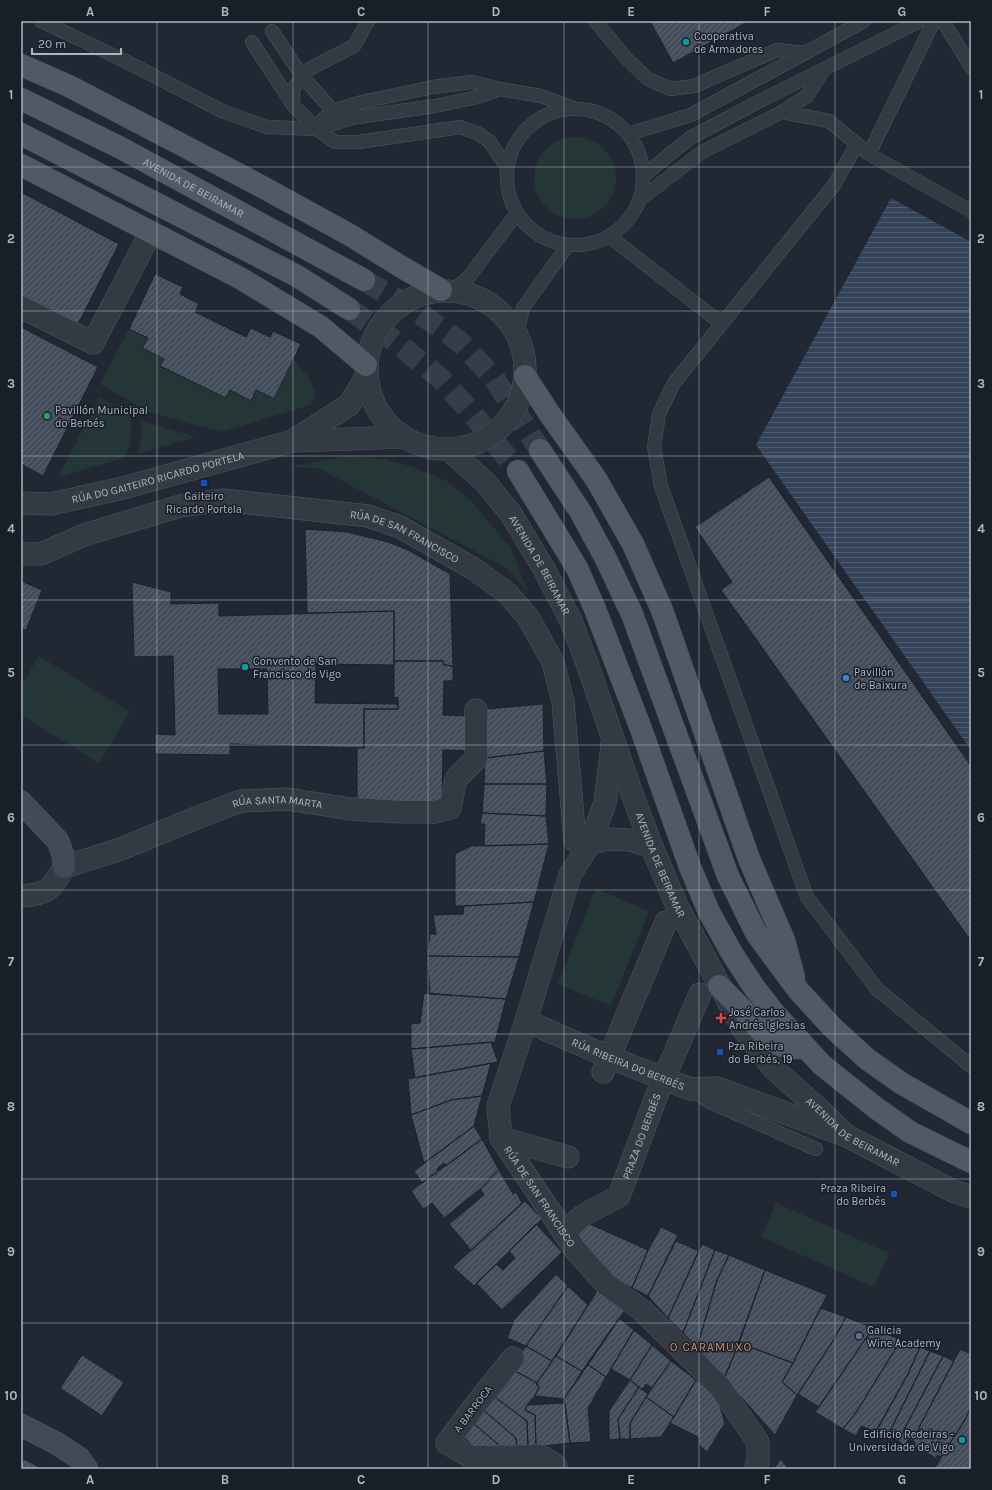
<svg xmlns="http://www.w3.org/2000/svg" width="992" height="1490" font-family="Karla,sans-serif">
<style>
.green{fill:#253637}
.water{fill:url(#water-rules)}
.building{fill:url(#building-hatch);stroke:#1b212b;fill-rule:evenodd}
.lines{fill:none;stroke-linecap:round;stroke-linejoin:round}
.primary-tunnel{stroke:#363d48;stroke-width:22;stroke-dasharray:22 11;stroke-linecap:butt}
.lane-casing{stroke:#515762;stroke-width:14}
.street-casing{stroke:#515762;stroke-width:23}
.secondary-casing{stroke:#515762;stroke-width:23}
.primary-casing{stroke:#3d434e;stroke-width:23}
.lane{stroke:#343a44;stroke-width:13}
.street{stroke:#343a44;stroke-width:22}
.secondary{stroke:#424957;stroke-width:22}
.primary{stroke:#515964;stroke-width:22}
.grid{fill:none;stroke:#aeb4c1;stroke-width:1;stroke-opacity:0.55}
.culture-dot{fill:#0f9aa8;stroke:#191f29;stroke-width:1.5}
.leisure-dot{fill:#2e9e5b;stroke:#191f29;stroke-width:1.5}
.transit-dot{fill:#1a4fb4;stroke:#191f29;stroke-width:1.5}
.shop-dot{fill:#3f7fe0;stroke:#191f29;stroke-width:1.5}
.health-dot{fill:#e0444e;stroke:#191f29;stroke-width:1.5}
.service-dot{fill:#5c6f8a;stroke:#191f29;stroke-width:1.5}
.labels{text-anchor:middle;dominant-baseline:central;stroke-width:3;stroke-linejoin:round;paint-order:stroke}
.poi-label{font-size:11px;fill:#aeb4c1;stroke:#191f29;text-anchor:start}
.street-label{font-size:11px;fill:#aeb4c1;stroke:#191f29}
.neighbourhood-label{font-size:12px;letter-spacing:1px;fill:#c99261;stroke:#191f29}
.neatline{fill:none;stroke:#aeb4c1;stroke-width:1.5}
.grid-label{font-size:13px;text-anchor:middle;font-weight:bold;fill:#aeb4c1}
</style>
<defs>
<pattern id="water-rules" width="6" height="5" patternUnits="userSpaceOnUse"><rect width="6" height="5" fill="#35435a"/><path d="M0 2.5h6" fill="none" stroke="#505c70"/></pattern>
<pattern id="building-hatch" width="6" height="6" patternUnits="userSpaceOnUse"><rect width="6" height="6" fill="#444d5b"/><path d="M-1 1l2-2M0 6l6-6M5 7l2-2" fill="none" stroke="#5c6471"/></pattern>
</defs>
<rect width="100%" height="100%" fill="#212833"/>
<path class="green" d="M534 178a41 41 0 1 1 82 0a41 41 0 1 1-82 0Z
M129,329L148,338L142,348L164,359L160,367L226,398L230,390L251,400L256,390L274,399L293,359L309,378L316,396L311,405L221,432L149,412L100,384Z
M100,397L128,414L132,423L130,444L124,458L58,477Z
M141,421L196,437L137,454L142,436Z
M347,456L385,459L412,467L447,481L472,502L511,548L528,592L506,568L318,468L288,467Z
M39,656L130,712L99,763L21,715V686Z
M596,889L649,911L611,1006L558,984Z
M776,1203L889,1253L874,1287L761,1237Z"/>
<path class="water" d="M891,198L971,242V750L756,445Z"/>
<path class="building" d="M650,21H749L673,63Z
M21,192L119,244L77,326L21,296Z
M155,274L183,287L180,294L199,304L195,312L246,337L251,328L270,337L273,331L301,344L274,399L256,390L251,401L230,390L226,398L160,366L164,359L142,348L148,338L129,329Z
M21,327L98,367L43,476L21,464Z
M769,477L971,766V941L721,590L732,582L695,527Z
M305,529L347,532L388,542L408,550L450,574L453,666L444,665L443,661H394V611L307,613Z
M21,581L42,590L26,630L21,628Z
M132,582L171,592V604L219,603V616L394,611V665L316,664L315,703L398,704V709H364V748L230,744V755L155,754V734L175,735L173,656L134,657ZM218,669H267L268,714H219Z
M394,661H443L444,665L453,666V681H444L443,715L470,716L469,751L443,750L442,802L357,801V748H364V709H398V697L394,698Z
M543,704L544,751L485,758L487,709Z
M544,751L547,784H484L485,758Z
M484,784H547L546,816L482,813Z
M482,813L546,816L549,844L484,846L485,824H480Z
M549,844L534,902L464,906H455V854L471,846Z
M534,902L519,957L427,956L430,934H436L433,915L463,914L464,906Z
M427,956L519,957L506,999L430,994Z
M424,993L506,999L495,1042L411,1049V1024L420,1023Z
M491,1042L498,1062L415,1078L411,1049Z
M491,1063L482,1096L451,1100L411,1115L408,1079Z
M482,1096L474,1126L424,1163L411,1115L451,1100Z
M474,1126L482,1139L446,1166L444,1163L437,1169L438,1171L422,1183L414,1171Z
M482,1139L499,1170L489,1179L490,1180L480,1189L444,1218L432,1203L423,1209L411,1191Z
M499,1170L513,1194L516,1192L522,1203L471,1250L449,1224L484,1195L480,1189L490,1180L489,1179Z
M525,1201L542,1219L474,1286L453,1267Z
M583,1221L648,1250L632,1288L610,1276L573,1232Z
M536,1224L562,1252L502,1310L476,1283L496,1264L503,1270L515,1258L509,1251Z
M661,1227L678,1235L648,1296L632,1288L648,1250Z
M676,1241L699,1251L668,1318L648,1296Z
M702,1244L715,1250L683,1333L668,1318Z
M715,1250L729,1255L717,1280L697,1347L683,1333Z
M729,1255L765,1270L729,1368L724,1378L697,1347L717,1280Z
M765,1270L827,1295L793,1363L739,1343Z
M556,1274L568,1286L526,1346L507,1338L514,1320Z
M568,1286L588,1305L552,1361L526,1346Z
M599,1288L626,1309L583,1372L556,1356Z
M821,1308L846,1317L833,1341L797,1395L782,1382L793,1363Z
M846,1317L873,1328L819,1407L798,1394L833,1341Z
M619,1318L634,1330L606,1377L587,1364Z
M873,1328L901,1340L857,1411L843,1429L815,1412Z
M634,1330L652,1345L630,1380L611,1369Z
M901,1340L920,1347L908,1374L876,1432L861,1426L856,1436L843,1429L857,1411Z
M739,1343L793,1363L782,1382L797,1395L775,1435L724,1378Z
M652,1345L671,1361L652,1388L646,1384L642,1390L630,1380Z
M526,1346L552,1361L537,1383L510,1368Z
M920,1347L930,1351L888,1435L877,1429L908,1374Z
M960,1349L971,1354V1408L963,1423L941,1457L938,1455L936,1458L914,1446L915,1442L912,1441Z
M930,1351L943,1356L898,1441L888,1435Z
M82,1355L124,1382L102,1416L60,1388Z
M556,1356L583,1372L564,1399L535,1396L539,1387L536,1384Z
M943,1356L954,1361L912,1441L909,1439L905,1446L898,1441Z
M671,1361L696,1380L674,1417L646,1397Z
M587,1364L606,1377L588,1408L591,1442L570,1443L564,1399Z
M510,1368L537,1383L539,1387L535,1396L527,1405L525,1410L535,1415L536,1447H528L527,1421L492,1395Z
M630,1380L639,1387L618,1419L620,1439L609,1440V1411Z
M696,1380L718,1399L725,1423L707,1452L699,1445L698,1437L670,1423Z
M639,1387L648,1394L630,1423V1439H620L618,1419Z
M492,1395L527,1421L528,1447L517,1449L516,1438L482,1409Z
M646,1397L674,1417L661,1437L630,1439V1423Z
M565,1403L570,1443L536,1447L535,1415L525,1410L527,1405Z
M971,1408V1469H934L963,1423Z
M482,1409L516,1438L517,1449L500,1446L473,1423Z
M473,1423L500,1446L480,1452L463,1437Z
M24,1459L43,1469H21V1464Z
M780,1459L789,1469H774Z"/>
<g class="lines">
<path class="primary-tunnel" d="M364,280L418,312L460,342L494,378L540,450
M349,309L387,335L439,377L472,413L518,471"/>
<defs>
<path id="lane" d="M41,21L123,60L224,112L267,127L317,129L351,118L435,106L478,97L500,89L541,96L574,108
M595,21L626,58L648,79L671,89L694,86L777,50L806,53
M943,21L971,67
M272,31L302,76L333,111
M252,42L293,105L317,129L335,142H359L460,127L479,134L490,142L507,168
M293,105V89L302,76L311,68L354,46L368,21
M507 177a68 68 0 1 1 136 0a68 68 0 1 1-136 0Z
M782,112L807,96L824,69
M317,129L323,119L333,111L362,102L433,87L472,82L500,89
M628,134L691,115L864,21
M857,144L834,185L674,383L659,414L654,447L661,486L807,897L877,989L971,1066
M869,154L934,21
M643,176L690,138L754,104L920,21
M639,200L702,152L782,112L829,121L869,154L971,211
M609,236L722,324
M453,290L468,278L517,213
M517,333L523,308L568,245
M691,1090L710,1102L816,1149"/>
<g id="street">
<circle cx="446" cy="370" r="79"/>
<path d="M21,307L93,343L151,232"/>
<path d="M294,440L349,405L366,377"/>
<path id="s1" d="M449,450L485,482L511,514L544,569L571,621L588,666L632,794L652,847L676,904L743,1029L773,1068L821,1111L845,1135L953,1191L971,1197"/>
<path id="s2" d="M21,503L51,504L123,488L293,441L403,437"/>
<path id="s3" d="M21,554H41L84,535L180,506L224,500L368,516L400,527L474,569L507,593L528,617L553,662L563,702L575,841L590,843L609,839L631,840L652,847"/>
<path id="s4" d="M612,745L605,803L590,843L570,875L526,1021L498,1106L501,1138L577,1252L607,1285L643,1311L720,1387L758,1442V1462L755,1469"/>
<path id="s5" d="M21,896C48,894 51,890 64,867L121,849L196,818L241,801L287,799L351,809L402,812H434L450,808L456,779L476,759V710"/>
<path id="s6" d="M526,1021L609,1057L690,1089L717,1088L839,1133"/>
<path d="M603,1072L666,922"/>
<path d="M501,1138L568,1157"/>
<path id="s7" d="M564,1232L582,1216L619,1196L656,1097L700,994"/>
<path d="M513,1358L474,1407L447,1443L471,1457L541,1456L554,1464L557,1469"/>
</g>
<path id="secondary" d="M21,802L58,841L63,855L64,867
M21,1425L56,1443L79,1458L87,1469"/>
<g id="primary">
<path d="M21,65L69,86L255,183L350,235L400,266L441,290"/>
<path id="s8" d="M21,99L119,147L364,280"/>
<path d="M21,134L297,276L349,309"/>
<path d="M21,165L240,278L321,327L366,365"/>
<path d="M525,376L551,416L596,479L633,544L662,610L749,859L784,940L794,977"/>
<path d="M540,450L580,511L605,557L632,614L728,876L756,933L798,990L833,1028L867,1059L901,1083L971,1123"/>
<path d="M518,471L577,568L595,609L641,729L690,867L709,912L733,955L754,987L775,1014L822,1065L876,1108L910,1132L971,1162"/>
<path d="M719,986L742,1009L764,1035L774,1043L788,1048H805"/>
</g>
</defs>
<use href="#lane" class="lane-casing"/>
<use href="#street" class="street-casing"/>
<use href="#secondary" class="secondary-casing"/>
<use href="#primary" class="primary-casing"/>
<use href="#lane" class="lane"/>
<use href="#street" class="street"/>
<use href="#secondary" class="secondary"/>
<use href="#primary" class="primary"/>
</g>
<path class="grid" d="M157,21V1469M293,21V1469M428,21V1469M564,21V1469M699,21V1469M835,21V1469M21,167H971M21,311H971M21,456H971M21,600H971M21,745H971M21,890H971M21,1034H971M21,1179H971M21,1323H971"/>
<g class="culture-dot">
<circle cx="686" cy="42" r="4"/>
<circle cx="245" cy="667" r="4"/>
<circle cx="962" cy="1440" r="4"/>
</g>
<circle class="leisure-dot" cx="47" cy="416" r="4"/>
<g class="transit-dot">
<rect x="200" y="479" width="8" height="8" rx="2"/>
<rect x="716" y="1048" width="8" height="8" rx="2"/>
<rect x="890" y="1190" width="8" height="8" rx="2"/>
</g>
<circle class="shop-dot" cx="846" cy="678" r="4"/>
<path class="health-dot" d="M719 1012h4v4h4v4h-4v4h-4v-4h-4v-4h4z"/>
<circle class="service-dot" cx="859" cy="1336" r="4"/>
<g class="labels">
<g class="poi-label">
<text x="694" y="36">Cooperativa<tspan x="694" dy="13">de Armadores</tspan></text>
<text x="55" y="410">Pavillón Municipal<tspan x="55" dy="13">do Berbés</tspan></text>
<text x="204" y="496" text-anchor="middle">Gaiteiro<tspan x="204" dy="13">Ricardo Portela</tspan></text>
<text x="253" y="661">Convento de San<tspan x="253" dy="13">Francisco de Vigo</tspan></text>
<text x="854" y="672">Pavillón<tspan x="854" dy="13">de Baixura</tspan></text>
<text x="729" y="1012">José Carlos<tspan x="729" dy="13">Andrés Iglesias</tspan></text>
<text x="728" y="1046">Pza Ribeira<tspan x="728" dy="13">do Berbés, 19</tspan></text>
<text x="886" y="1188" text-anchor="end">Praza Ribeira<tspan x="886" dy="13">do Berbés</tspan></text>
<text x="867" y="1330">Galicia<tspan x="867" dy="13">Wine Academy</tspan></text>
<text x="954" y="1434" text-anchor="end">Edificio Redeiras -<tspan x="954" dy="13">Universidade de Vigo</tspan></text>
</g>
<g class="street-label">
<text stroke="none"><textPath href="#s8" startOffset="194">AVENIDA DE BEIRAMAR</textPath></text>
<text stroke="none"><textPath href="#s2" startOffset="140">RÚA DO GAITEIRO RICARDO PORTELA</textPath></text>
<text stroke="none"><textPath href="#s3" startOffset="398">RÚA DE SAN FRANCISCO</textPath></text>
<text stroke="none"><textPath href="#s1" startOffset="148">AVENIDA DE BEIRAMAR</textPath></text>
<text stroke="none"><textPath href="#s5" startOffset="281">RÚA SANTA MARTA</textPath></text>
<text stroke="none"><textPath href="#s1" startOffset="472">AVENIDA DE BEIRAMAR</textPath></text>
<text stroke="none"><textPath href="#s6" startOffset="111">RÚA RIBEIRA DO BERBÉS</textPath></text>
<text stroke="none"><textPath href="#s1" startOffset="808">AVENIDA DE BEIRAMAR</textPath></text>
<text stroke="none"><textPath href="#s7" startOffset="130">PRAZA DO BERBÉS</textPath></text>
<text stroke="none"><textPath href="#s4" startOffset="483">RÚA DE SAN FRANCISCO</textPath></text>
<text transform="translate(473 1409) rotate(-53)">A BARROCA</text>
</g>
<g class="neighbourhood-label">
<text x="711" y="1347">O CARAMUXO</text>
</g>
</g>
<rect width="992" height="1490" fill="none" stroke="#191f29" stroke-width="44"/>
<path d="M32 48v6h89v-6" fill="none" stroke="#aeb4c1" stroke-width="2"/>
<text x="38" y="48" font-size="12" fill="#aeb4c1" stroke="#191f29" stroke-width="3" paint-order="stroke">20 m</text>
<rect x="22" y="22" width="948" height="1446" class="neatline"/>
<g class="grid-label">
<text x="90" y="16">A</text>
<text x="225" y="16">B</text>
<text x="361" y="16">C</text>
<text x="496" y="16">D</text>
<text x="631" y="16">E</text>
<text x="767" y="16">F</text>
<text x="902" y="16">G</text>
<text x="11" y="99">1</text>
<text x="981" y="99">1</text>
<text x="11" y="243">2</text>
<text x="981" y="243">2</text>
<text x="11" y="388">3</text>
<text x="981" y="388">3</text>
<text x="11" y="533">4</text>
<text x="981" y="533">4</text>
<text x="11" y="677">5</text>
<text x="981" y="677">5</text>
<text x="11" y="822">6</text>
<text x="981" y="822">6</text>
<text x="11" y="966">7</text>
<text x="981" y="966">7</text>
<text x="11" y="1111">8</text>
<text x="981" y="1111">8</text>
<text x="11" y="1256">9</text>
<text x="981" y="1256">9</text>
<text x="11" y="1400">10</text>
<text x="981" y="1400">10</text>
<text x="90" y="1484">A</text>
<text x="225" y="1484">B</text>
<text x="361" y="1484">C</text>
<text x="496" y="1484">D</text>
<text x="631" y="1484">E</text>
<text x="767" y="1484">F</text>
<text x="902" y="1484">G</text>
</g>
</svg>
